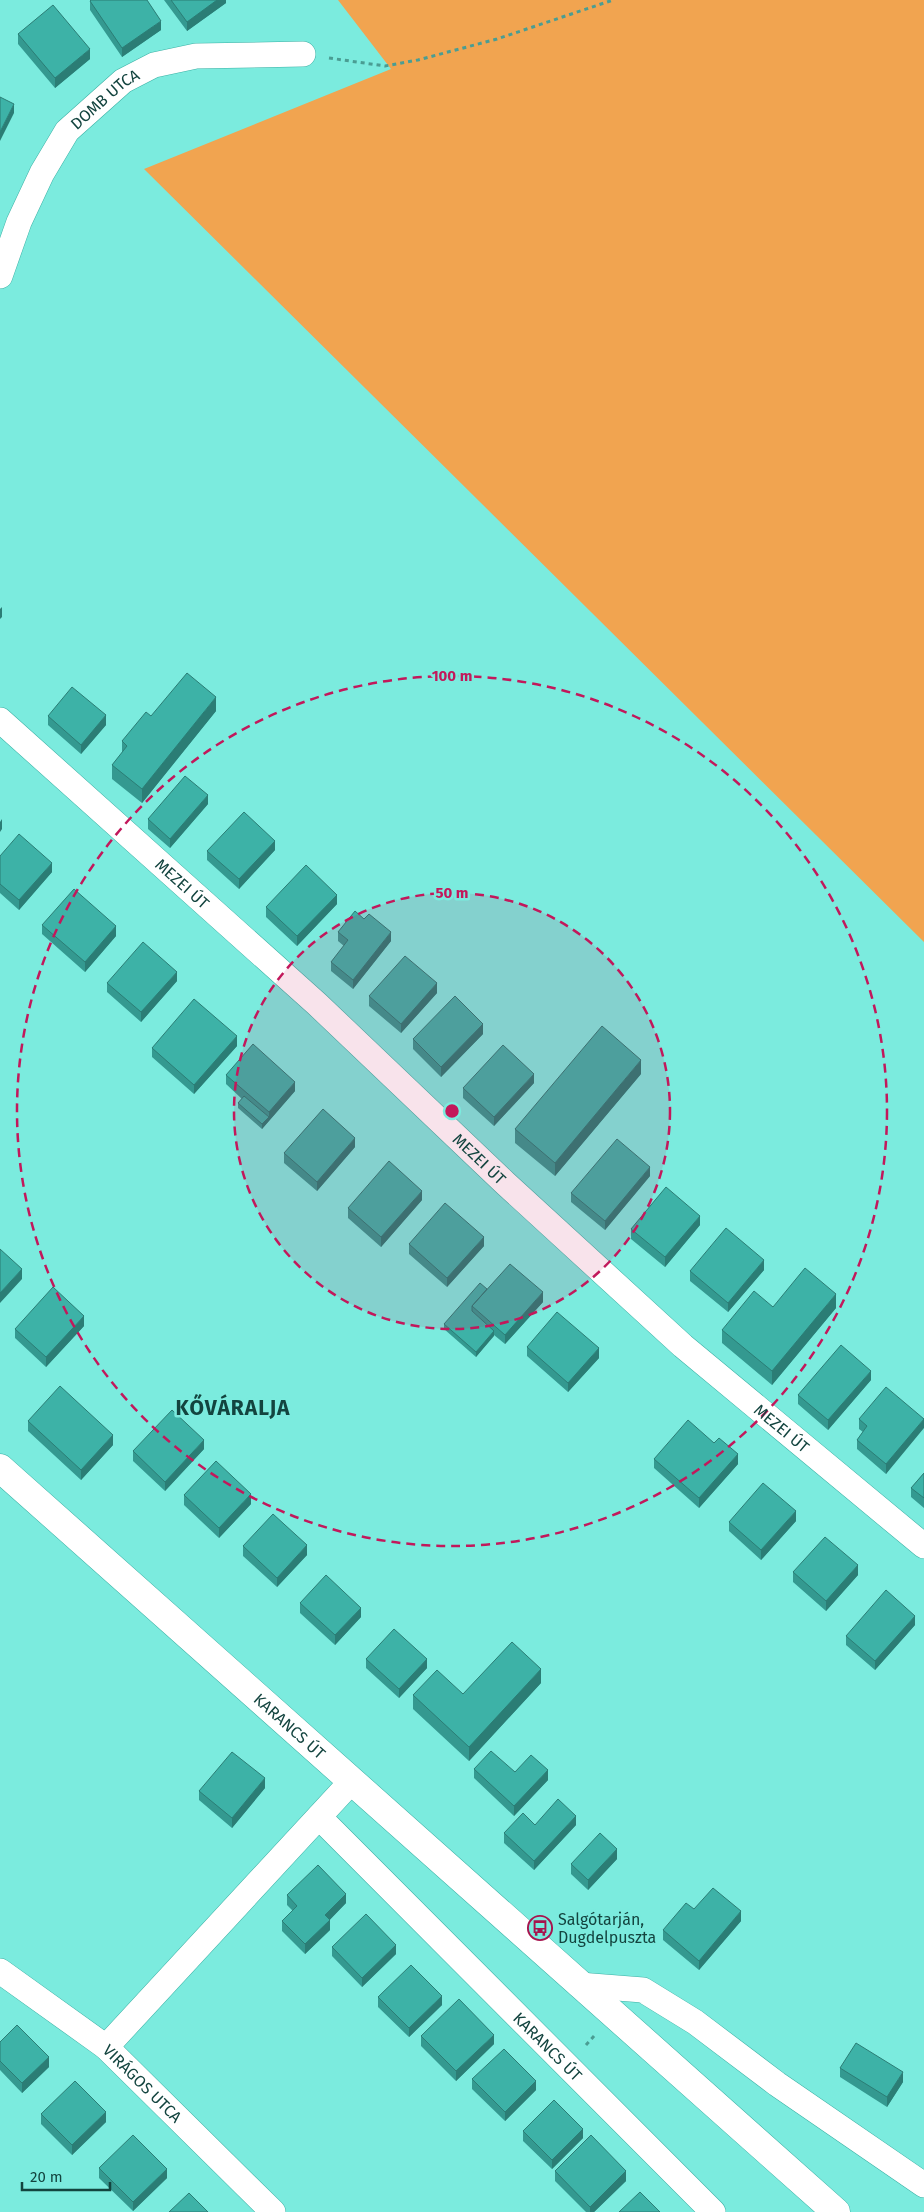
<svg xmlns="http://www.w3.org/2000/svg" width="924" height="2212" font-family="'Fira Sans',sans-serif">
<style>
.green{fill:#f1a450}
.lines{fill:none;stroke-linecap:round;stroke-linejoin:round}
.street-casing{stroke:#3bb1a5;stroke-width:26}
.secondary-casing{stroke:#3bb1a5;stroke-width:29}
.path{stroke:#4a9d93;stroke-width:3;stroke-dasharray:4 4;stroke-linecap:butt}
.street{stroke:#fff;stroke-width:25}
.secondary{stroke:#fff;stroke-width:28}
.wall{fill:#349990}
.shaded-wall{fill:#2b7d75}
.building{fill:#3db2a7;stroke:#2b7d75}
.ring{fill:none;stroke:#c2185b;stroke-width:2.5;stroke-dasharray:9 6}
.labels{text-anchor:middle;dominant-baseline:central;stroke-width:5;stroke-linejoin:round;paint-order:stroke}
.street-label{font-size:16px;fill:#13443f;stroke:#7bebde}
.poi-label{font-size:16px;fill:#13443f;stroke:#7bebde;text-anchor:start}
.district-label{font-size:21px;font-weight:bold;letter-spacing:1px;fill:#13443f;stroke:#7bebde}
.centre{fill:#c2185b;stroke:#7bebde;stroke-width:2.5}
.ring-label{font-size:15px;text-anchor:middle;font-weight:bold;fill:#c2185b;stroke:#7bebde;stroke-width:5;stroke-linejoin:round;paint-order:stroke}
</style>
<rect width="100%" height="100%" fill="#7bebde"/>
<path class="green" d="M338,0H924V942L144,169L391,69Z"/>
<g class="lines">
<defs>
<g id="street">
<path id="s1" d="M0,276L19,222L42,173L67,131L123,81L154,65L196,56L303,54"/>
<path id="s2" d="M0,720L317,1004L505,1183L683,1346L924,1546"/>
<path id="s3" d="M319,1817L713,2212"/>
<path id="s4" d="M0,1971L106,2047L273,2212"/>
<path d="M579,1985L643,1990L695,2022L777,2084L924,2185"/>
<path d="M106,2047L351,1782"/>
</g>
<g id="secondary">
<path id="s5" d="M0,1468L836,2212"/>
</g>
</defs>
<use href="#street" class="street-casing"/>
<use href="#secondary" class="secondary-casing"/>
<path class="path" d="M329,58L385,66L418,60L497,39L613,0
M586,2045L595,2035"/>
<use href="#street" class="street"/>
<use href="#secondary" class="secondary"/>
</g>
<path class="wall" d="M164,0H226V3L187,31Z
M90,1L161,30L122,57L90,10Z
M18,34L90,59L55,88L18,44Z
M216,711L142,803L112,779V765L122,753V741L151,716Z
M48,716L106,725L81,754L48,725Z
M208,804L170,848L148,829V819Z
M275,850L239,889L207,860V851Z
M0,856L52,872L19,910L0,893Z
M337,904L297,946L266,917V907Z
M42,925L116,936L85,972L42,934Z
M338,932L391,941L353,989L331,971V962L344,946L338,941Z
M177,981L141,1022L107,992V983Z
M437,993L401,1033L369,1006V996Z
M483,1034L441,1077L413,1049V1039Z
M237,1046L194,1094L152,1057V1048Z
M641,1074L555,1176L515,1143V1129Z
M226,1075L295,1091L262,1129L238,1108V1103L242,1099L226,1084Z
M534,1083L494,1126L463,1098V1088Z
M355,1147L317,1191L284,1163V1153Z
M650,1176L605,1230L571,1202V1193Z
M422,1200L381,1247L348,1218V1208Z
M700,1225L665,1267L631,1239V1229Z
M409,1244L484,1246L447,1287L409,1254Z
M764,1270L728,1312L690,1281V1271Z
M487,1289L543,1302L505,1344L494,1335L476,1357L444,1329V1324Z
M773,1307L836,1308L772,1385L722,1343V1330Z
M84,1326L46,1367L15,1338V1329Z
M527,1347L599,1358L568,1392L527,1356Z
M871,1380L828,1430L798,1404V1395Z
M924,1418L886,1474L857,1449V1440L863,1432L859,1429V1419Z
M28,1421L113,1445L81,1480L28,1431Z
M204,1449L165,1491L133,1461V1451Z
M654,1459L738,1464L699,1508L654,1468Z
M924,1473V1508L911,1497V1488Z
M184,1495L251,1504L219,1538L184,1505Z
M796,1521L761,1560L729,1531V1522Z
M243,1546L307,1555L277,1587L243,1556Z
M793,1572L858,1575L826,1611L793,1582Z
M300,1603L361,1617L335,1645L300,1613Z
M915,1625L875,1670L846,1645V1636Z
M366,1659L427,1668L399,1698L366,1668Z
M541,1683L469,1761L413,1709V1695L463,1694Z
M474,1769L515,1772L548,1780L514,1816L474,1778Z
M265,1788L232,1828L199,1800V1791Z
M535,1825H576L534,1870L504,1843V1833Z
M617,1859L588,1890L571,1874V1864Z
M287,1895L346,1903L329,1920L330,1930L305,1954L282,1931V1921L293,1911L287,1905Z
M694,1909L741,1921L699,1970L663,1940V1930Z
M332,1947L396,1954L362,1987L332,1956Z
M378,1997L442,2005L409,2037L378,2007Z
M421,2036L494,2044L456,2081L421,2046Z
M0,2042L49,2067L22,2093L0,2070Z
M840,2068L903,2082L887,2107L840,2077Z
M472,2079L536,2090L505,2121L472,2089Z
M41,2114L106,2122L72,2155L41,2124Z
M523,2131L583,2138L552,2169L523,2141Z
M99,2168L167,2178L133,2211L99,2178Z
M555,2171L626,2181L594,2212H586L555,2181Z"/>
<path class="shaded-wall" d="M217,0H226V3L187,31V22Z
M161,21V30L122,57V48Z
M90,49V59L55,88V78Z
M14,104V113L0,141V132Z
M2,607V617L0,619V609Z
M216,697V711L142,803V789Z
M106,715V725L81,754V745Z
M208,795V804L170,848V839Z
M2,819V829L0,832V822Z
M275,841V850L239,889V879Z
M52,863V872L19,910V900Z
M337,895V904L297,946V936Z
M116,926V936L85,972V962Z
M391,932V941L353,989V980Z
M177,972V981L141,1022V1012Z
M437,983V993L401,1033V1024Z
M483,1024V1034L441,1077V1067Z
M237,1036V1046L194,1094V1085Z
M641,1060V1074L555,1176V1163Z
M534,1074V1083L494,1126V1117Z
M295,1082V1091L262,1129V1124L269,1117V1112Z
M355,1138V1147L317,1191V1182Z
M650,1167V1176L605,1230V1221Z
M422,1191V1200L381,1247V1237Z
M700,1216V1225L665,1267V1257Z
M484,1237V1246L447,1287V1278Z
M764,1260V1270L728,1312V1303Z
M22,1269V1279L0,1303V1293Z
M543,1292V1302L505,1344V1335Z
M836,1294V1308L772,1385V1371Z
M84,1316V1326L46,1367V1357Z
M494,1331V1336L476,1357V1352Z
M599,1348V1358L568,1392V1383Z
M871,1371V1380L828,1430V1420Z
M924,1419V1428L886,1474V1464Z
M113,1435V1445L81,1480V1470Z
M204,1440V1449L165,1491V1482Z
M738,1454V1464L699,1508V1498Z
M251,1494V1504L219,1538V1528Z
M796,1511V1521L761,1560V1550Z
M307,1545V1555L277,1587V1578Z
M858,1565V1575L826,1611V1601Z
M361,1608V1617L335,1645V1635Z
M915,1616V1625L875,1670V1661Z
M427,1659V1668L399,1698V1689Z
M541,1669V1683L469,1761V1747Z
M548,1770V1780L514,1816V1806Z
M265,1778V1788L232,1828V1818Z
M576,1816V1825L534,1870V1861Z
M617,1849V1859L588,1890V1880Z
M346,1894V1903L325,1925V1915Z
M741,1911V1921L699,1970V1961Z
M330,1920V1930L305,1954V1944Z
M396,1945V1954L362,1987V1978Z
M442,1996V2005L409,2037V2028Z
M494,2035V2044L456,2081V2071Z
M49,2057V2067L22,2093V2083Z
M903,2072V2082L887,2107V2097Z
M536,2081V2090L505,2121V2112Z
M106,2112V2122L72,2155V2145Z
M583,2129V2138L552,2169V2160Z
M167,2169V2178L133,2211V2202Z
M626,2171V2181L594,2212H590V2207Z"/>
<path class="building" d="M91,0H147L161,21L122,48L90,1Z
M171,0H217L187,22Z
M53,5L90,49L55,78L18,34Z
M0,97L14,104L0,132Z
M187,673L216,697L142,789L112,765L127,746L122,741L146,712L151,716Z
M72,687L106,715L81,745L48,716Z
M185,776L208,795L170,839L148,819Z
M244,812L275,841L239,879L207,851Z
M19,834L52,863L19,900L0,884V856Z
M306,865L337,895L297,936L266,907Z
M74,889L116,926L85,962L42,925Z
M355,911L364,919L369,914L391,932L353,980L331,962L348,940L338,932Z
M143,942L177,972L141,1012L107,983Z
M405,956L437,983L401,1024L369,996Z
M455,996L483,1024L441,1067L413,1039Z
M194,999L237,1036L194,1085L152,1048Z
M602,1026L641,1060L555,1163L515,1129Z
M253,1044L295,1082L269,1112L226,1075Z
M503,1045L534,1074L494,1117L463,1088Z
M244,1096L269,1117L262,1124L238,1103Z
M323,1109L355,1138L317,1182L284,1153Z
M617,1139L650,1167L605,1221L571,1193Z
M389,1161L422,1191L381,1237L348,1208Z
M666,1187L700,1216L665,1257L631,1229Z
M445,1203L484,1237L447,1278L409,1244Z
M726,1228L764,1260L728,1303L690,1271Z
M0,1249L22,1269L0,1293Z
M510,1264L543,1292L505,1335L472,1306Z
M805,1268L836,1294L772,1371L722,1330L754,1291L773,1307Z
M480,1283L487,1289L472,1306V1311L494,1331L476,1352L444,1324Z
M53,1287L84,1316L46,1357L15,1329Z
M557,1312L599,1348L568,1383L527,1347Z
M841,1345L871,1371L828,1420L798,1395Z
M60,1386L113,1435L81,1470L28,1421Z
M886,1387L924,1419L886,1464L857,1440L867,1426L859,1419Z
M172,1410L204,1440L165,1482L133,1451Z
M688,1420L714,1443L719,1438L738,1454L699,1498L654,1459Z
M216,1461L251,1494L219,1528L184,1495Z
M924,1473V1498L911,1488Z
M763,1483L796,1511L761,1550L729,1522Z
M273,1514L307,1545L277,1578L243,1546Z
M825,1537L858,1565L826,1601L793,1572Z
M326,1575L361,1608L335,1635L300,1603Z
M886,1590L915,1616L875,1661L846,1636Z
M394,1629L427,1659L399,1689L366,1659Z
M512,1642L541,1669L469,1747L413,1695L437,1670L463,1694Z
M491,1751L515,1772L531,1755L548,1770L514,1806L474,1769Z
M232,1752L265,1778L232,1818L199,1791Z
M558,1799L576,1816L534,1861L504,1833L523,1813L535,1825Z
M600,1833L617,1849L588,1880L571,1864Z
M318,1865L346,1894L325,1915L330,1920L305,1944L282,1921L297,1906L287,1895Z
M713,1888L741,1911L699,1961L663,1930L686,1903L694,1909Z
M366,1914L396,1945L362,1978L332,1947Z
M411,1965L442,1996L409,2028L378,1997Z
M459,1999L494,2035L456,2071L421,2036Z
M17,2025L49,2057L22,2083L0,2061V2042Z
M856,2043L903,2072L887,2097L840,2068Z
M504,2049L536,2081L505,2112L472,2079Z
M75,2081L106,2112L72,2145L41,2114Z
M554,2100L583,2129L552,2160L523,2131Z
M133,2135L167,2169L133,2202L99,2168Z
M591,2135L626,2171L590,2207L555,2171Z
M640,2192L660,2212H619Z
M189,2193L208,2212H169Z"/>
<circle cx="452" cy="1111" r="218" fill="#c2185b" fill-opacity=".12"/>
<g class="ring">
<circle cx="452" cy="1111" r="218"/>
<circle cx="452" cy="1111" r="435"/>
</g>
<defs>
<symbol id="bus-ring" viewBox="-11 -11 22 22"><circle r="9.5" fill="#7bebde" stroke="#a7144e" stroke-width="1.5"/><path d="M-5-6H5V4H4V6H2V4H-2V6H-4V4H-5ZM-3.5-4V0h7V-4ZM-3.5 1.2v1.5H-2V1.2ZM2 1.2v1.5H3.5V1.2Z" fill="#a7144e"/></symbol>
</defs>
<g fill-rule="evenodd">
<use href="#bus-ring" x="526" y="1914" width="28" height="28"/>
</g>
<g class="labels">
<g class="street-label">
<text stroke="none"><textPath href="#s1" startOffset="210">DOMB UTCA</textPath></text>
<text stroke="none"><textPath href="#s2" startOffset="245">MEZEI ÚT</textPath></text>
<text stroke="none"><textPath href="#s2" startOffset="650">MEZEI ÚT</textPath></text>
<text stroke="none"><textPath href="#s2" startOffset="1055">MEZEI ÚT</textPath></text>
<text stroke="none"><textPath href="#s5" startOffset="388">KARANCS ÚT</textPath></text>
<text stroke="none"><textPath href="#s3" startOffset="324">KARANCS ÚT</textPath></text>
<text stroke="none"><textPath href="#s4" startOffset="182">VIRÁGOS UTCA</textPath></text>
</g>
<g class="poi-label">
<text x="558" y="1919">Salgótarján,<tspan x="558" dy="18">Dugdelpuszta</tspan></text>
</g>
<g class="district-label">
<text x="233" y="1408">KŐVÁRALJA</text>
</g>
</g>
<circle cx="452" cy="1111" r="8" class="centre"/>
<g class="ring-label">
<text x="452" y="681">100 m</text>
<text x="452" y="898">50 m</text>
</g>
<path d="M22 2182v8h88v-8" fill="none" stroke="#13443f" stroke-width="2.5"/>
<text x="30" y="2182" font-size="15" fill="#13443f" stroke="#7bebde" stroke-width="4" paint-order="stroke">20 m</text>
</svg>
